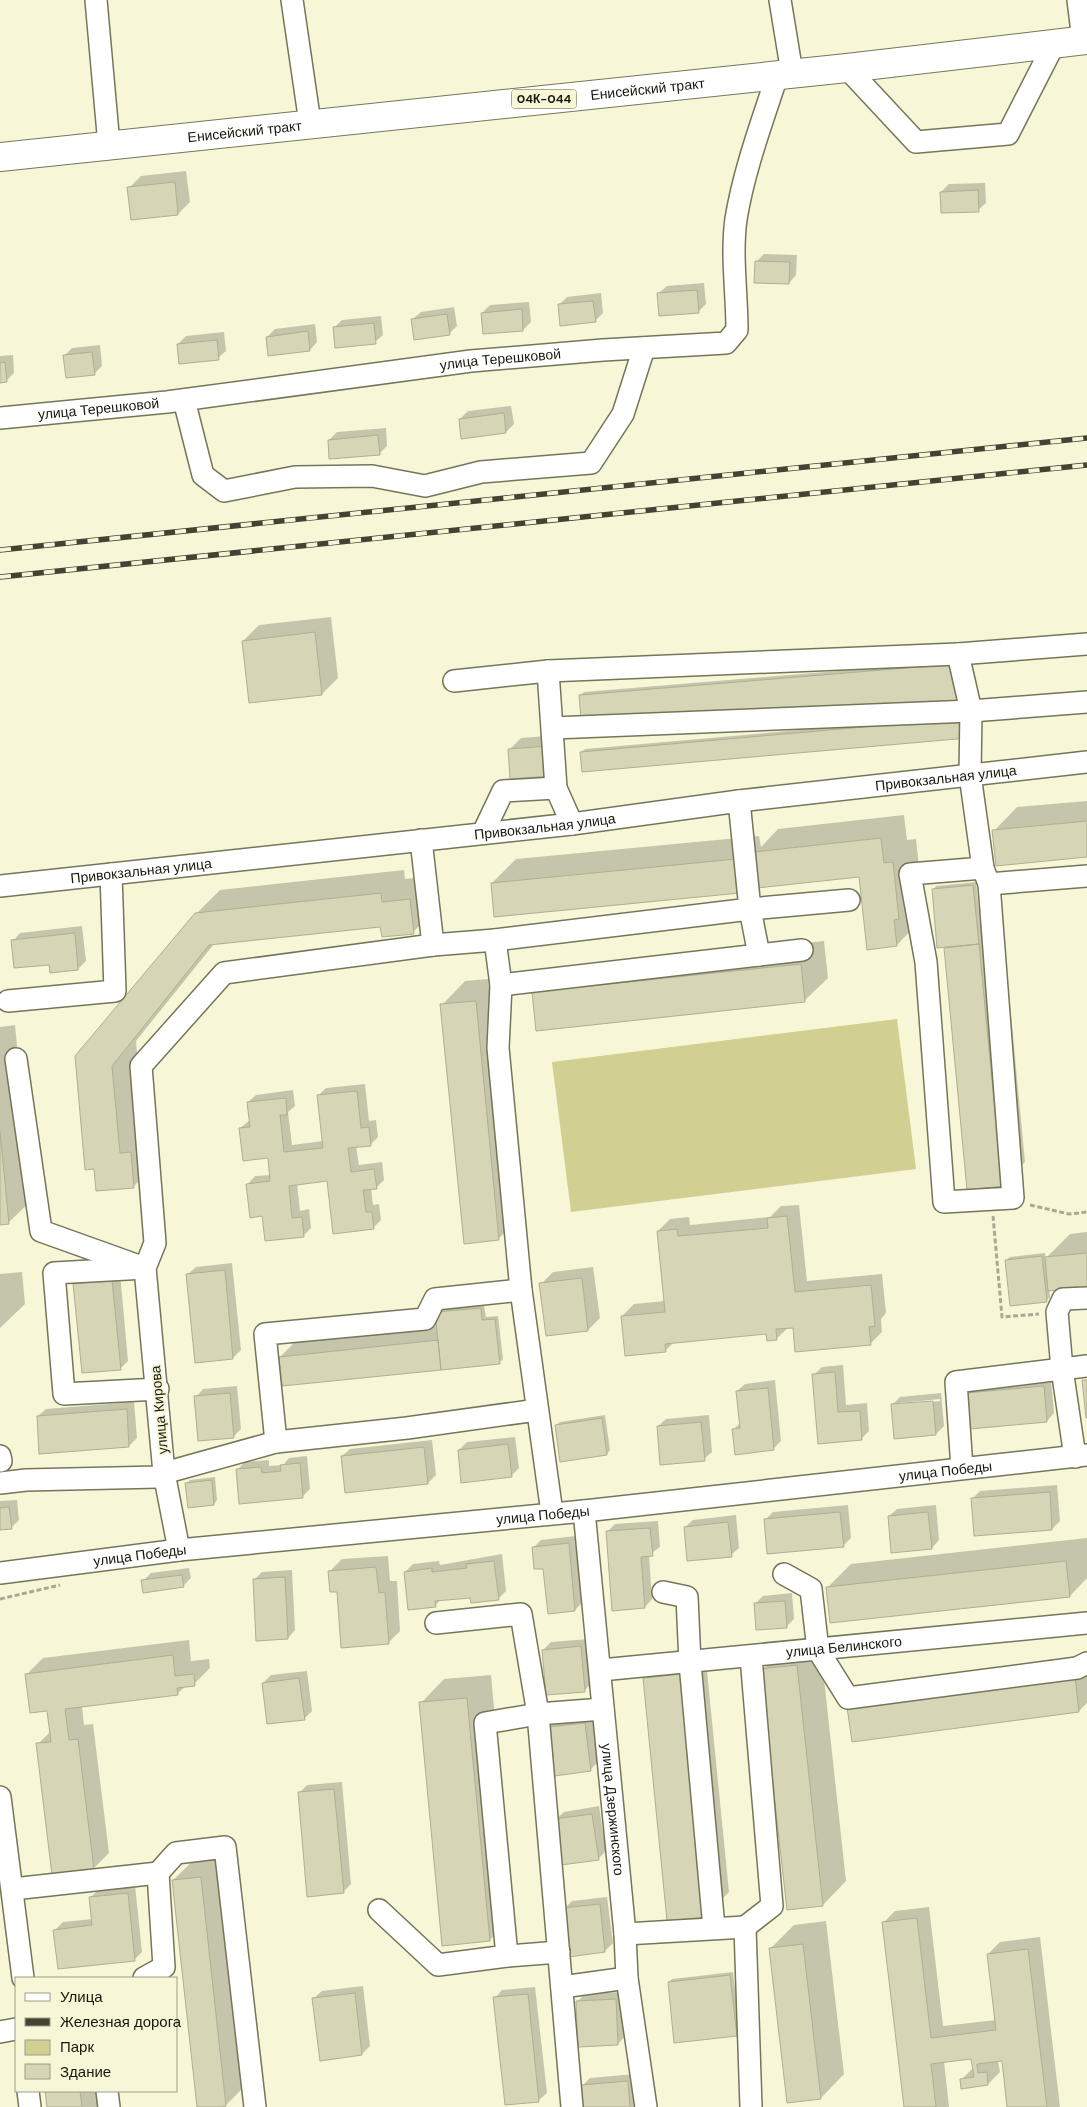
<svg xmlns="http://www.w3.org/2000/svg" width="1087" height="2107" font-family="'DM Sans',sans-serif">
<style>
.green{fill:#d2d090}
.shadow{fill:#0003;fill-rule:evenodd}
.building{fill:#d6d5b6;stroke:#afaf91}
.lines{fill:none;stroke-linecap:round;stroke-linejoin:round}
.minor-casing{stroke:#767559;stroke-width:24}
.major-casing{stroke:#767559;stroke-width:30}
.path{stroke:#a9a991;stroke-width:3;stroke-dasharray:5 2.5;stroke-linecap:butt}
.minor{stroke:#fff;stroke-width:21}
.major{stroke:#fff;stroke-width:28}
.rail-casing{stroke:#434334;stroke-width:5.5}
.rail{stroke:#f7f7d7;stroke-width:4;stroke-dasharray:11;stroke-linecap:butt}
.labels{text-anchor:middle;dominant-baseline:central;stroke-width:4;stroke-linejoin:round;paint-order:stroke}
.shield{fill:#f7f7d7;stroke:#5b5b4a;stroke-width:1}
.shield-label{font-size:12px;font-weight:bold;fill:#18180d}
.street-label{font-size:14px;fill:#18180d;stroke:#f7f7d7}
</style>
<rect width="100%" height="100%" fill="#f7f7d7"/>
<path class="green" d="M897,1019L916,1169L571,1212L552,1062Z"/>
<path class="shadow" d="M186,171L190,202L178,214L129,188L141,176Z
M985,183L986,203L978,210L941,192L949,184Z
M764,254L797,255L796,275L789,283L756,262Z
M704,283L706,304L698,312L659,293L667,286Z
M601,293L603,313L595,321L559,305L567,297Z
M529,302L531,322L523,330L482,313L490,305Z
M454,307L457,326L449,334L413,319L421,312Z
M381,316L383,335L375,342L334,328L342,320Z
M315,324L317,342L310,350L267,337L275,329Z
M224,332L226,351L218,358L178,344L186,336Z
M100,345L102,366L94,374L65,355L72,348Z
M13,355L14,373L6,381L0,382V356Z
M511,406L514,424L506,432L460,419L468,411Z
M386,428L387,446L380,453L329,440L337,432Z
M331,617L338,678L322,694L243,641L259,625Z
M958,661L961,697L580,695L584,692Z
M969,715L971,733L581,752L585,749Z
M560,735L562,763L509,750L521,738Z
M1087,801V856L994,831L1017,807Z
M904,815L907,840L916,839L922,894L920,921L897,945L860,875L492,883L516,859L759,836L761,847L778,829Z
M404,870L405,879L434,876L437,909L413,932L382,926L214,944L136,1041L143,1130L157,1163L133,1187L76,1057L196,914L220,890Z
M976,882L980,923L1002,921L1025,1162L1002,1185L933,890L936,886Z
M82,926L86,961L78,969L50,964L13,941L20,933Z
M824,941L828,978L804,1001L534,993L557,969Z
M499,978L522,1216L498,1239L442,1005L465,981Z
M15,1025L32,1200L8,1223L0,1224V1027Z
M365,1084L369,1121L376,1120L378,1137L370,1145L356,1146L359,1165L382,1162L384,1180L376,1188H371L373,1205L379,1204L381,1220L373,1228L328,1180L297,1183L300,1211L309,1209L311,1228L303,1236L263,1215L248,1184L255,1176L271,1175L269,1157L240,1128L250,1120L248,1102L256,1095L293,1090L295,1106L288,1112L292,1145L323,1141L318,1096L326,1088Z
M799,1205L807,1281L882,1274L886,1313L881,1319L882,1332L870,1344L794,1326L789,1327L776,1339L767,1332L675,1341L665,1351L622,1316L634,1304L665,1301L658,1231L670,1219L689,1217L690,1225L770,1217L781,1206Z
M1087,1232V1286L1049,1289L1050,1297L1047,1300L1006,1260L1010,1257L1045,1253L1046,1258L1070,1234Z
M232,1263L241,1350L233,1358L188,1274L196,1267Z
M593,1267L600,1318L588,1330L541,1284L553,1272Z
M22,1272L25,1304L0,1328V1274Z
M120,1273L128,1361L120,1369L75,1284L83,1277Z
M484,1305L486,1317L498,1316L503,1359L499,1363L280,1357L304,1333L440,1309Z
M843,1365L846,1405L867,1403L869,1431L861,1439L819,1442L814,1375L822,1367Z
M1051,1379L1054,1413L1047,1421L968,1393L976,1385Z
M775,1380L781,1441L773,1449L733,1430L741,1422L737,1391L745,1384Z
M237,1386L241,1429L233,1437L196,1397L203,1389Z
M941,1393L944,1426L936,1434L892,1405L900,1397ZM940,1399V1401L899,1405V1403Z
M134,1402L137,1438L129,1446L38,1416L46,1409Z
M605,1415L610,1450L607,1454L556,1425L560,1422Z
M709,1415L712,1452L704,1459L658,1426L666,1419Z
M515,1437L519,1468L511,1476L459,1450L467,1442Z
M432,1440L436,1475L428,1483L342,1456L350,1449Z
M307,1456L310,1489L302,1497L237,1470L245,1462L269,1460V1466L283,1465L289,1458Z
M215,1477L217,1500L214,1504L187,1483L190,1480Z
M1057,1485L1060,1521L1052,1529L972,1499L980,1491Z
M17,1500L19,1520L11,1528L0,1529V1501Z
M848,1505L851,1538L843,1546L765,1520L773,1512Z
M936,1505L939,1540L932,1548L889,1516L897,1509Z
M736,1515L739,1548L731,1555L685,1527L693,1520Z
M658,1521L660,1547L649,1555L652,1599L645,1607L608,1531L615,1524Z
M576,1536L583,1602L575,1610L534,1547L541,1540Z
M1087,1538V1578L1070,1596L828,1587L851,1564Z
M502,1554L506,1591L498,1599L471,1596L441,1599L435,1606L405,1572L413,1564L439,1561L440,1565Z
M388,1556L390,1581H397L400,1631L388,1643L338,1591L330,1571L342,1559Z
M189,1568L191,1578L183,1586L143,1581L151,1573Z
M292,1570L295,1630L288,1638L254,1580L262,1572Z
M792,1593L794,1619L786,1627L755,1604L763,1596Z
M589,1639L593,1682L585,1690L543,1650L551,1642Z
M189,1640L191,1661L209,1659L210,1668L194,1684L186,1686L177,1694L82,1706L84,1725L93,1724L109,1853L93,1869L38,1744L51,1731L48,1710L27,1674L43,1658Z
M820,1642L846,1881L823,1905L762,1670L785,1646Z
M705,1651L729,1892L705,1916L644,1679L668,1655Z
M1087,1655V1703L1079,1711L849,1708L872,1684Z
M307,1671L312,1711L304,1719L263,1683L271,1675Z
M491,1675L513,1916L490,1940L421,1703L444,1679Z
M592,1716L598,1762L590,1770L542,1729L550,1721Z
M342,1782L351,1884L343,1892L299,1793L307,1785Z
M599,1806L606,1851L598,1859L556,1819L564,1812Z
M224,1854L249,2082L226,2105L198,2107L173,1880L197,1857Z
M135,1885L142,1952L134,1960L55,1930L63,1922L93,1919L91,1897L99,1889Z
M607,1897L613,1943L605,1951L564,1909L572,1901Z
M929,1907L943,2026L996,2020L988,1954L1000,1942L1040,1937L1060,2107H1009L1003,2060L998,2061L1000,2072L988,2084L961,2080L974,2067L972,2058L944,2061L949,2107H905L883,1923L895,1911Z
M826,1921L844,2074L821,2098L770,1949L794,1925Z
M733,1972L740,2031L736,2035L669,1982L672,1979Z
M363,1986L370,2046L362,2054L314,1998L322,1991Z
M535,1987L547,2093L539,2100L495,1998L502,1990Z
M623,1992L625,2036L618,2044L577,2002L585,1994Z
M635,2074L638,2107H584L582,2086L590,2078Z
M47,2091H116L118,2107H48Z"/>
<path class="building" d="M175,182L178,215L131,220L127,187Z
M978,190L979,212L941,213L940,192Z
M755,261L790,262L789,284L754,283Z
M697,290L699,313L659,316L657,293Z
M593,301L596,322L560,326L558,304Z
M522,309L523,331L483,334L481,313Z
M447,314L450,335L414,340L411,319Z
M374,323L376,344L335,348L333,327Z
M308,331L310,351L268,356L266,337Z
M217,340L219,360L179,364L177,344Z
M92,352L95,375L66,378L63,355Z
M5,362L7,382L0,383V363Z
M504,413L506,433L461,439L459,419Z
M378,435L380,455L329,459L328,440Z
M315,632L322,695L249,703L242,641Z
M955,664L958,702L582,732L579,695Z
M966,718L968,738L582,772L580,752Z
M548,746L551,776L510,779L508,749Z
M1087,821V857L996,866L992,830Z
M881,838L884,863L893,862L899,919L894,920L897,946L867,950L859,877L757,888L754,852Z
M736,859L740,893L494,917L491,883Z
M973,885L979,944L937,948L932,889Z
M381,893L382,902L410,899L414,934L382,937L380,927L209,945L112,1066L120,1153L131,1152L134,1188L96,1191L94,1169L85,1170L75,1056L195,913Z
M75,933L78,970L50,973L49,965L14,968L11,940Z
M979,944L1002,1186L967,1190L944,948Z
M801,964L805,1002L536,1031L532,992Z
M476,1001L499,1240L464,1244L440,1004Z
M357,1091L361,1128L369,1127L371,1146L348,1148L351,1172L374,1169L377,1189L363,1190L366,1212H372L374,1229L333,1234L327,1181L289,1186L292,1218L302,1217L304,1237L265,1241L262,1216L250,1218L246,1184L270,1181L268,1158L243,1161L239,1128L250,1127L247,1102L286,1098L287,1115H280L284,1152L323,1148L317,1095Z
M0,1131L9,1224L0,1225Z
M787,1216L795,1292L871,1285L875,1326L869,1327L871,1345L795,1352L793,1328L776,1329L777,1340L767,1341L766,1334L665,1344L666,1352L625,1356L621,1316L665,1312L657,1231L677,1229L678,1236L768,1228L767,1218Z
M1087,1253V1287L1048,1291L1045,1257Z
M1042,1256L1047,1302L1010,1306L1005,1260Z
M225,1270L233,1359L195,1363L186,1274Z
M582,1278L588,1331L546,1336L539,1283Z
M112,1280L121,1370L82,1373L73,1284Z
M481,1308L482,1320L495,1319L500,1364L441,1370L435,1312Z
M438,1340L441,1370L282,1386L279,1357Z
M835,1372L838,1412L860,1411L862,1440L818,1444L812,1374Z
M1082,1380H1087V1418H1086Z
M1044,1386L1047,1422L970,1429L966,1393Z
M768,1388L774,1450L735,1455L732,1429L740,1428L736,1391Z
M230,1393L234,1438L198,1441L194,1396Z
M933,1401L936,1435L894,1439L891,1404Z
M127,1409L129,1447L39,1454L37,1416Z
M602,1418L607,1455L560,1462L555,1425Z
M701,1422L705,1461L660,1465L657,1426Z
M508,1444L512,1477L461,1483L458,1450Z
M424,1447L428,1484L345,1493L341,1456Z
M300,1463L303,1498L239,1504L236,1469L261,1467L262,1473L281,1471L280,1465Z
M212,1480L214,1505L188,1508L185,1483Z
M1050,1492L1052,1530L974,1536L971,1498Z
M9,1507L12,1529L0,1530V1508Z
M840,1512L844,1547L767,1554L764,1519Z
M928,1512L932,1549L891,1553L888,1516Z
M728,1522L732,1557L687,1561L684,1527Z
M650,1528L653,1556L641,1557L645,1608L612,1611L606,1531Z
M569,1543L575,1611L548,1614L543,1569H534L532,1547Z
M494,1561L499,1600L471,1603L470,1598L435,1601L436,1607L408,1610L404,1572L432,1568V1572L467,1568L466,1564Z
M1066,1561L1070,1597L830,1623L826,1587Z
M376,1567L379,1593L385,1592L389,1644L341,1648L337,1592H330L328,1571Z
M182,1575L184,1587L143,1593L141,1580Z
M285,1577L288,1639L256,1641L253,1579Z
M785,1601L787,1628L756,1630L754,1603Z
M581,1646L585,1692L546,1695L542,1650Z
M173,1655L175,1676L194,1674L195,1686L177,1688L178,1695L65,1709L69,1740L78,1739L94,1870L52,1875L36,1743L51,1742L47,1711L30,1713L25,1674Z
M797,1665L823,1906L787,1910L760,1669Z
M682,1674L706,1917L667,1921L643,1678Z
M1075,1677L1079,1712L852,1742L847,1707Z
M299,1678L305,1720L267,1724L262,1683Z
M467,1698L490,1941L442,1946L419,1702Z
M585,1723L591,1771L547,1777L540,1728Z
M334,1789L344,1893L307,1897L298,1792Z
M592,1814L599,1860L561,1865L554,1819Z
M201,1877L226,2106L221,2107H197L172,1880Z
M128,1893L135,1961L58,1969L53,1930L92,1925L89,1897Z
M600,1904L605,1952L569,1957L563,1908Z
M917,1918L931,2038L996,2030L987,1954L1028,1949L1047,2107H1007L1002,2061L977,2064L978,2073L987,2072L988,2085L961,2089L960,2079L974,2077L971,2059L931,2064L936,2107H904L882,1922Z
M803,1944L821,2099L787,2103L769,1948Z
M730,1975L737,2036L674,2043L668,1982Z
M355,1993L362,2055L320,2061L312,1998Z
M528,1994L539,2102L505,2105L493,1997Z
M616,1999L618,2045L578,2047L576,2001Z
M628,2081L630,2107H583L581,2085Z
M45,2091H80L82,2107H47Z"/>
<g class="lines">
<defs>
<g id="minor">
<path d="M96,0L109,145"/>
<path d="M292,0L310,123"/>
<path d="M780,0L792,73"/>
<path d="M1078,0L1083,40"/>
<path d="M847,68L916,142L1008,134L1054,44"/>
<path d="M184,400L203,475L224,491L295,477L372,476L425,486L481,472L591,463L623,414L644,348"/>
<path id="s1" d="M0,418L167,402L471,361L603,350L726,343L737,330C737,293 731,255 736,219C744,170 762,122 777,76"/>
<path d="M958,654L1087,644"/>
<path d="M548,671L556,788L572,824"/>
<path d="M454,681L548,671L958,654L971,711L970,775L983,868L910,874L926,962L944,1202L1013,1198L989,884"/>
<path d="M553,728L971,711L1087,702"/>
<path d="M739,801L750,909L759,955"/>
<path d="M483,833L503,791L556,788"/>
<path d="M421,840L433,945"/>
<path d="M984,871L989,884L1087,876"/>
<path id="s2" d="M0,886L572,824L739,801L1087,762"/>
<path d="M501,985L802,950"/>
<path d="M8,1001L115,991L111,874"/>
<path d="M16,1059L41,1231L136,1265"/>
<path d="M145,1268L54,1273L64,1394L158,1389"/>
<path d="M276,1442L407,1428L537,1410"/>
<path d="M0,1456L1,1461"/>
<path d="M1075,1457L1062,1369L1057,1312L1063,1299L1087,1298"/>
<path d="M962,1468L956,1382L1087,1366"/>
<path d="M0,1483L26,1480L158,1477L164,1473L276,1442L265,1334L425,1319L435,1299L521,1290"/>
<path id="s3" d="M584,1511L625,1934L627,1978L646,2107"/>
<path d="M552,1513L521,1290L498,1048L501,985L495,940L750,909L849,900"/>
<path d="M179,1550L164,1473L145,1268L155,1243L141,1066L224,973L433,945L495,940"/>
<path id="s4" d="M0,1573L179,1550L584,1511L1087,1455"/>
<path d="M784,1574L811,1589L818,1650L848,1698L1077,1668L1087,1663"/>
<path d="M663,1592L687,1597L690,1663L714,1928"/>
<path d="M436,1623L521,1614L538,1714L603,1709"/>
<path id="s5" d="M601,1670L1087,1623"/>
<path d="M0,1797L23,1978"/>
<path d="M13,1889L158,1873L176,1853L225,1847L255,2107"/>
<path d="M379,1910L438,1965L507,1956L485,1723L538,1714L572,2107"/>
<path d="M745,1927L772,1906L751,1657"/>
<path d="M625,1934L745,1927L751,2107"/>
<path d="M507,1956L559,1952"/>
<path d="M144,1978L164,1967L158,1873"/>
<path d="M562,1987L627,1978"/>
<path d="M0,2032L16,2029"/>
<path d="M28,2091L30,2107"/>
<path d="M107,2091L109,2107"/>
</g>
<g id="major">
<path id="s6" d="M0,157L847,68L1087,40"/>
</g>
</defs>
<use href="#minor" class="minor-casing"/>
<use href="#major" class="major-casing"/>
<path class="path" d="M1030,1205L1069,1214L1087,1212
M993,1216L1002,1317L1039,1314
M0,1599L60,1585"/>
<use href="#minor" class="minor"/>
<use href="#major" class="major"/>
<defs>
<path id="rail" d="M0,550L1087,438
M0,577L1087,465"/>
</defs>
<use href="#rail" class="rail-casing"/>
<use href="#rail" class="rail"/>
</g>
<g class="labels">
<rect class="shield" x="511.5" y="89.5" width="65" height="19" rx="4"/>
<g class="shield-label">
<text x="544" y="99">04К-044</text>
</g>
<g class="street-label">
<text stroke="none"><textPath href="#s6" startOffset="651">Енисейский тракт</textPath></text>
<text stroke="none"><textPath href="#s6" startOffset="246">Енисейский тракт</textPath></text>
<text stroke="none"><textPath href="#s1" startOffset="504">улица Терешковой</textPath></text>
<text stroke="none"><textPath href="#s1" startOffset="99">улица Терешковой</textPath></text>
<text stroke="none"><textPath href="#s2" startOffset="952">Привокзальная улица</textPath></text>
<text stroke="none"><textPath href="#s2" startOffset="548">Привокзальная улица</textPath></text>
<text stroke="none"><textPath href="#s2" startOffset="142">Привокзальная улица</textPath></text>
<text transform="translate(159 1410) rotate(-95)">улица Кирова</text>
<text stroke="none"><textPath href="#s4" startOffset="951">улица Победы</textPath></text>
<text stroke="none"><textPath href="#s4" startOffset="546">улица Победы</textPath></text>
<text stroke="none"><textPath href="#s4" startOffset="141">улица Победы</textPath></text>
<text stroke="none"><textPath href="#s5" startOffset="244">улица Белинского</textPath></text>
<text stroke="none"><textPath href="#s3" startOffset="300">улица Дзержинского</textPath></text>
</g>
</g>
<rect x="15" y="1977" width="162" height="115" fill="#f7f7d7" stroke="#9e9e86"/>
<rect x="25" y="1993" width="25" height="8" fill="#ffffff" stroke="#9e9e86"/>
<text x="60" y="2002" font-size="15" fill="#18180d">Улица</text>
<rect x="25" y="2018" width="25" height="8" fill="#434334" stroke="#9e9e86"/>
<text x="60" y="2027" font-size="15" fill="#18180d">Железная дорога</text>
<rect x="25" y="2040" width="25" height="15" fill="#d2d090" stroke="#9e9e86"/>
<text x="60" y="2052" font-size="15" fill="#18180d">Парк</text>
<rect x="25" y="2064" width="25" height="15" fill="#d6d5b6" stroke="#9e9e86"/>
<text x="60" y="2077" font-size="15" fill="#18180d">Здание</text>
</svg>
